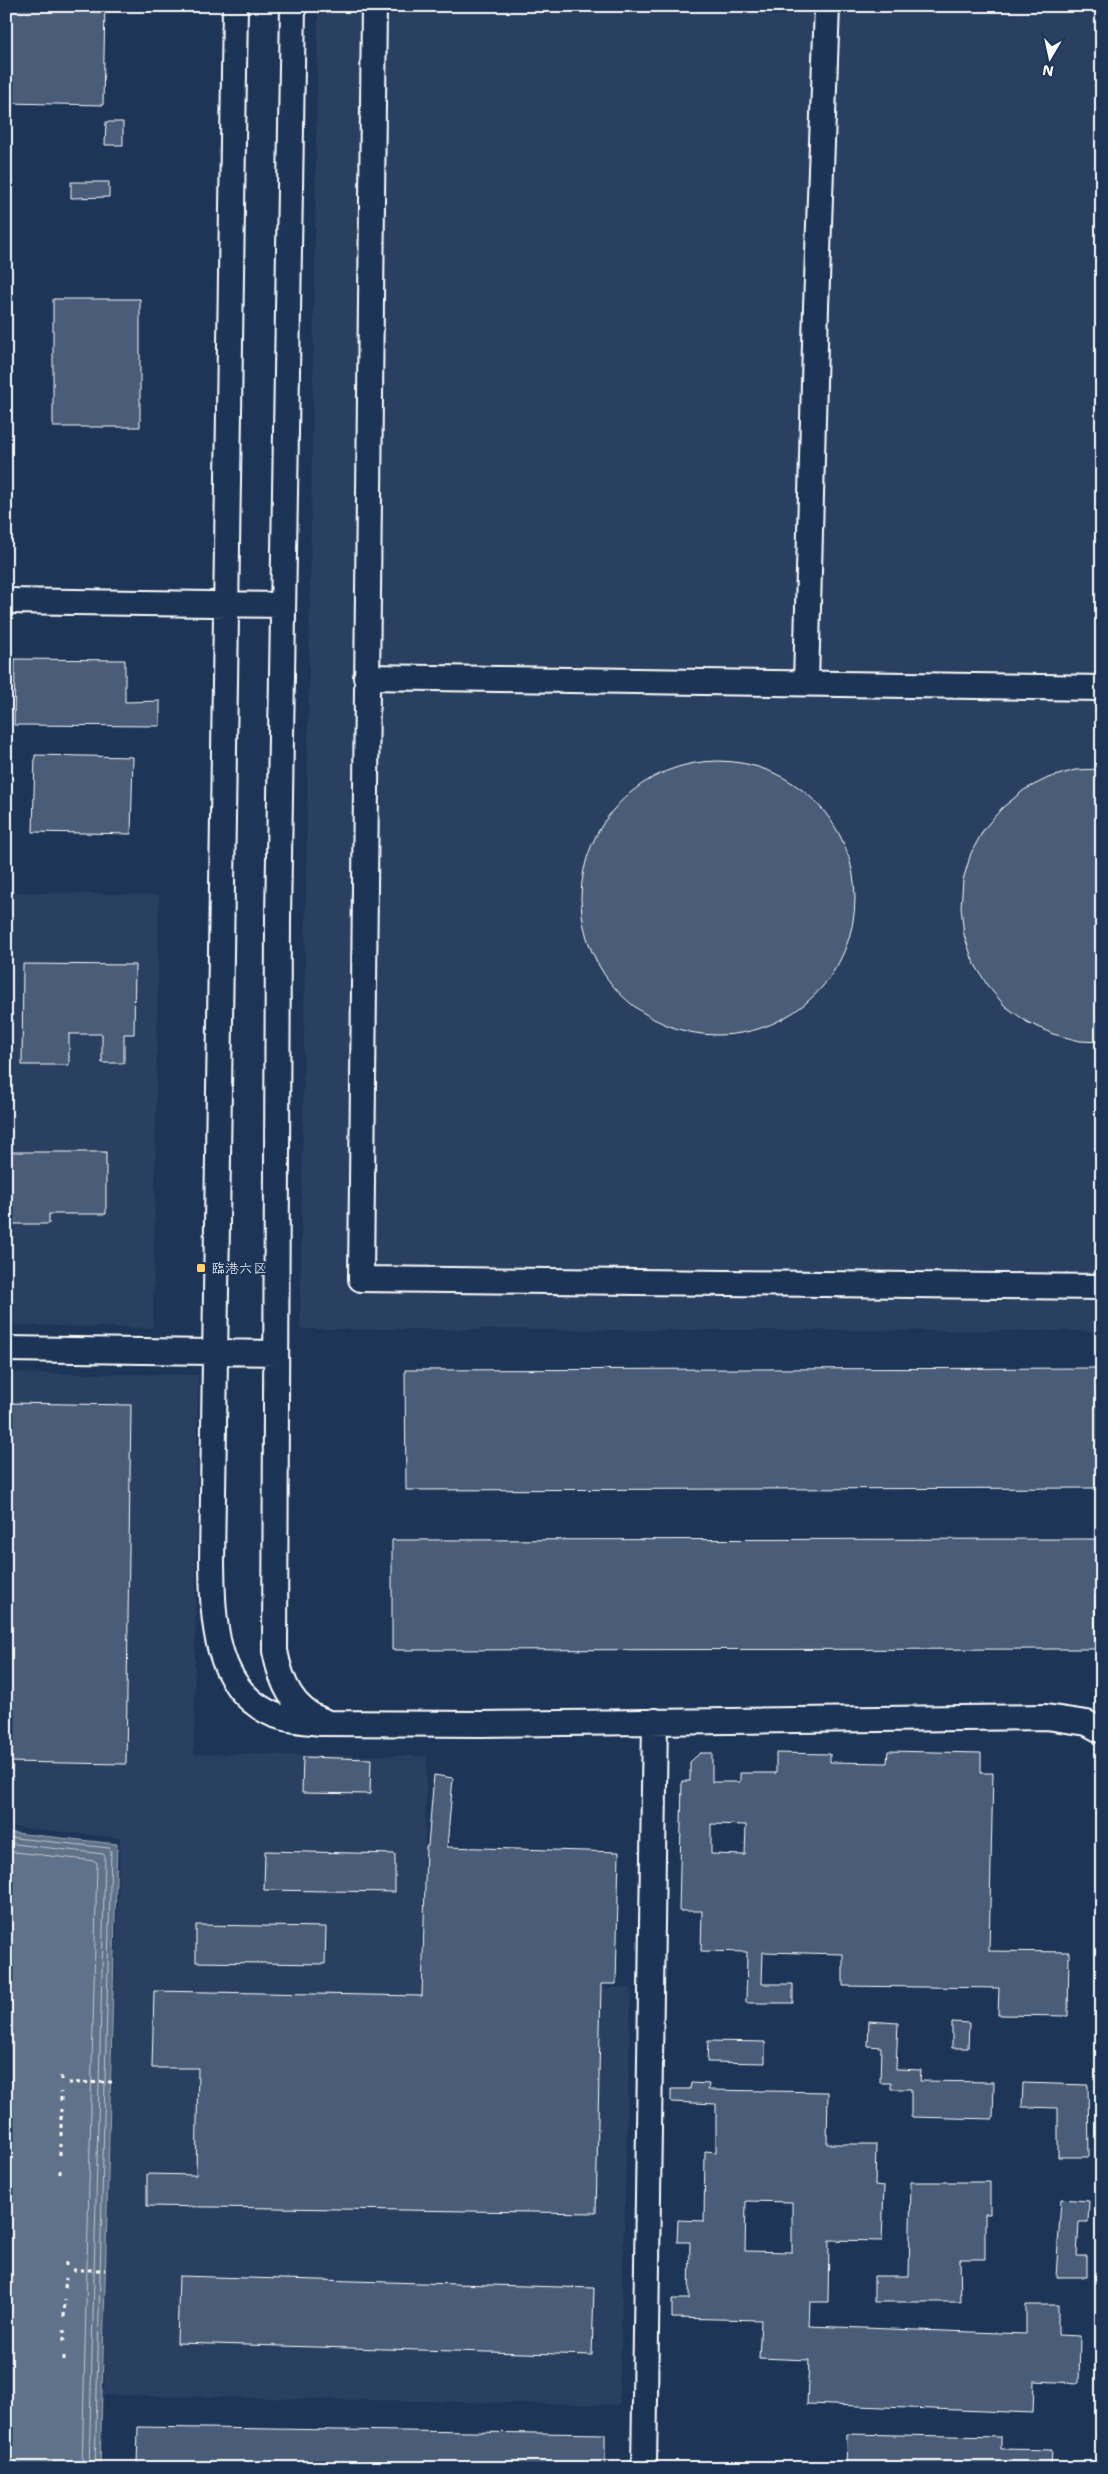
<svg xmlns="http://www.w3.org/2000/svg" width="1108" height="2474" font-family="'Shantell Sans','Klee One',sans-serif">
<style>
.built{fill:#2a4161}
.water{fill:#617289;stroke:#a0aab8}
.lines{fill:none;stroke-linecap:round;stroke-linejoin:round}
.shore{stroke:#c0c7d0;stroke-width:1}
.building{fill:#4a5d79;stroke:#fff;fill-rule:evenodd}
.minor-casing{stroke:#fff;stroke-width:28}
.path{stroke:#fff;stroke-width:3;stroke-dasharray:4 4;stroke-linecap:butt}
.minor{stroke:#1d3557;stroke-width:24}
.poi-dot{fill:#ffd166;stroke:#1d3557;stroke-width:2}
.labels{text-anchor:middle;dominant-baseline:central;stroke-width:4;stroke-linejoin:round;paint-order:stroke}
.poi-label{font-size:14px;fill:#fff;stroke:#1d3557;text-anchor:start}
</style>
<rect width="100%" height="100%" fill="#1d3557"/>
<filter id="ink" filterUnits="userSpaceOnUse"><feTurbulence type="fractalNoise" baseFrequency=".02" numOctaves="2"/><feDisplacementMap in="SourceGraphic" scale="10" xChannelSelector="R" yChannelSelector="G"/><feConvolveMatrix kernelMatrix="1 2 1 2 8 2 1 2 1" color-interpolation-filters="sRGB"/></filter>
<g filter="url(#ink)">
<path class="built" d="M318,6H1102V1331L300,1329Z
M6,892L159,895L153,1328L6,1325Z
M6,1373L198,1375L194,1754L427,1756L421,1985L631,1988L619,2405L104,2395L105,2270L120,1838L6,1826Z"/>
<path class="water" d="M6,1832L117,1844L100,2468H6Z"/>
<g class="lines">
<path class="shore" d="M6,1837L109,1848L111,1850L95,2468
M6,1843L103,1854L105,1856L89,2468
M6,1851L95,1861L97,1863L82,2468"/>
</g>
<path class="building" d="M6,6H105L103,105L6,103Z
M106,122H123V145H105Z
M71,182H109V197L71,198Z
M53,299H140V427H53Z
M15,659L125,660V702L160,701V726L14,725Z
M35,755L133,757L131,834L33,832Z
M581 898a137 137 0 1 1 274 0a137 137 0 1 1-274 0Z
M1102,769V1042L1080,1041L1053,1034L1027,1022L1005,1006L987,985L973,961L964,935L961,907L963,880L971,853L984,829L1002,808L1024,790L1048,778L1075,770Z
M23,964L135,965L134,1034H124V1063H102V1034H69V1065H22Z
M6,1152H106V1214H49V1224H6Z
M1102,1368V1488L406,1490L405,1370Z
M6,1403L131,1405L126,1764L6,1762Z
M1102,1539V1596H1095V1649L392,1650V1540Z
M888,1751L981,1753V1773H993L989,1951L1069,1952L1068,2016L998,2015L999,1988L843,1986V1954L763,1952L762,1984H793V2003H746L747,1952L701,1951L702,1911H679L682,1781H690V1762L700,1753H712V1782H740V1773H776V1753L830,1754V1762L887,1763ZM711,1824L746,1825L745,1855L711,1854Z
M303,1757L371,1759L370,1794L302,1793Z
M434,1775L453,1778L447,1847L619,1852L616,1984H601L596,2213L147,2206V2174L196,2175L198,2068H152L154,1991L422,1996L426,1846H428Z
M265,1851L395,1854V1892L264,1890Z
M196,1925L326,1927L325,1964L196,1962Z
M869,2021L898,2023L896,2069L921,2070L920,2081L994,2082L993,2119L911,2117V2089H891V2083H880L881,2047L868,2046Z
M952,2022L969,2023L968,2048H952Z
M708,2041L765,2042V2063L707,2062Z
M691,2083L709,2084L708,2090L828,2092L827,2144H876L875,2186L884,2187L882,2241L829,2240L828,2302H810L809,2326L1026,2334V2305H1058V2335L1080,2336L1079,2383L1034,2381L1033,2413L807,2404L809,2360L759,2358L761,2320L672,2318V2299H689L690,2242H677L678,2220L704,2221L705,2151L716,2152V2104L671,2102V2089H690ZM746,2201L792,2202V2252L745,2251Z
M1023,2083L1088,2085L1089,2157H1058V2108L1022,2107Z
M911,2182H990V2214H985V2259H960L961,2302H874V2276H909Z
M1061,2199L1089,2201L1088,2222H1079L1077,2256H1087V2277H1056Z
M179,2276L594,2288L592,2355L177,2343Z
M138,2427L605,2434V2468H137Z
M847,2434L1001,2437V2449L1052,2450L1051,2468H846Z"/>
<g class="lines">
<defs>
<path id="minor" d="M235,6L212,1563C213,1616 213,1684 268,1712C283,1720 303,1721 320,1723L482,1724L1046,1717L1087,1723L1102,1731
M293,6L278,919L275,1651C281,1682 292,1710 324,1721
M374,6L361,1279L1102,1287
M6,601L281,605
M366,677L1102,688
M806,683L816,307L827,6
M6,1349L276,1353
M644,2468L655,1721"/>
</defs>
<use href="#minor" class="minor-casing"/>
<path class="path" d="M61,2080V2072
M68,2083L113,2082
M61,2101V2092
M61,2136V2109
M60,2155V2144
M60,2174V2168
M66,2266V2258
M72,2270H105
M65,2288L66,2278
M64,2317L65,2300
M64,2341V2330
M64,2360V2354"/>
<use href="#minor" class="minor"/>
</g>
</g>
<rect class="poi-dot" x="196" y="1263" width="10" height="10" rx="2.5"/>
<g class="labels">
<g class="poi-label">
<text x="211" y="1268">臨港六区</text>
</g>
</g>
<rect width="1108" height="2474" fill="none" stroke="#1d3557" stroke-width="25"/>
<rect x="12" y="12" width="1083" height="2449" fill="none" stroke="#fff" stroke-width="2" filter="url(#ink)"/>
<g transform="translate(1050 58) rotate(189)" stroke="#1d3557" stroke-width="4" paint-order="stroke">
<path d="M0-4L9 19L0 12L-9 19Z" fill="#ffffff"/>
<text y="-8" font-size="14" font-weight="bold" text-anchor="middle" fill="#ffffff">N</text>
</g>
</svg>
